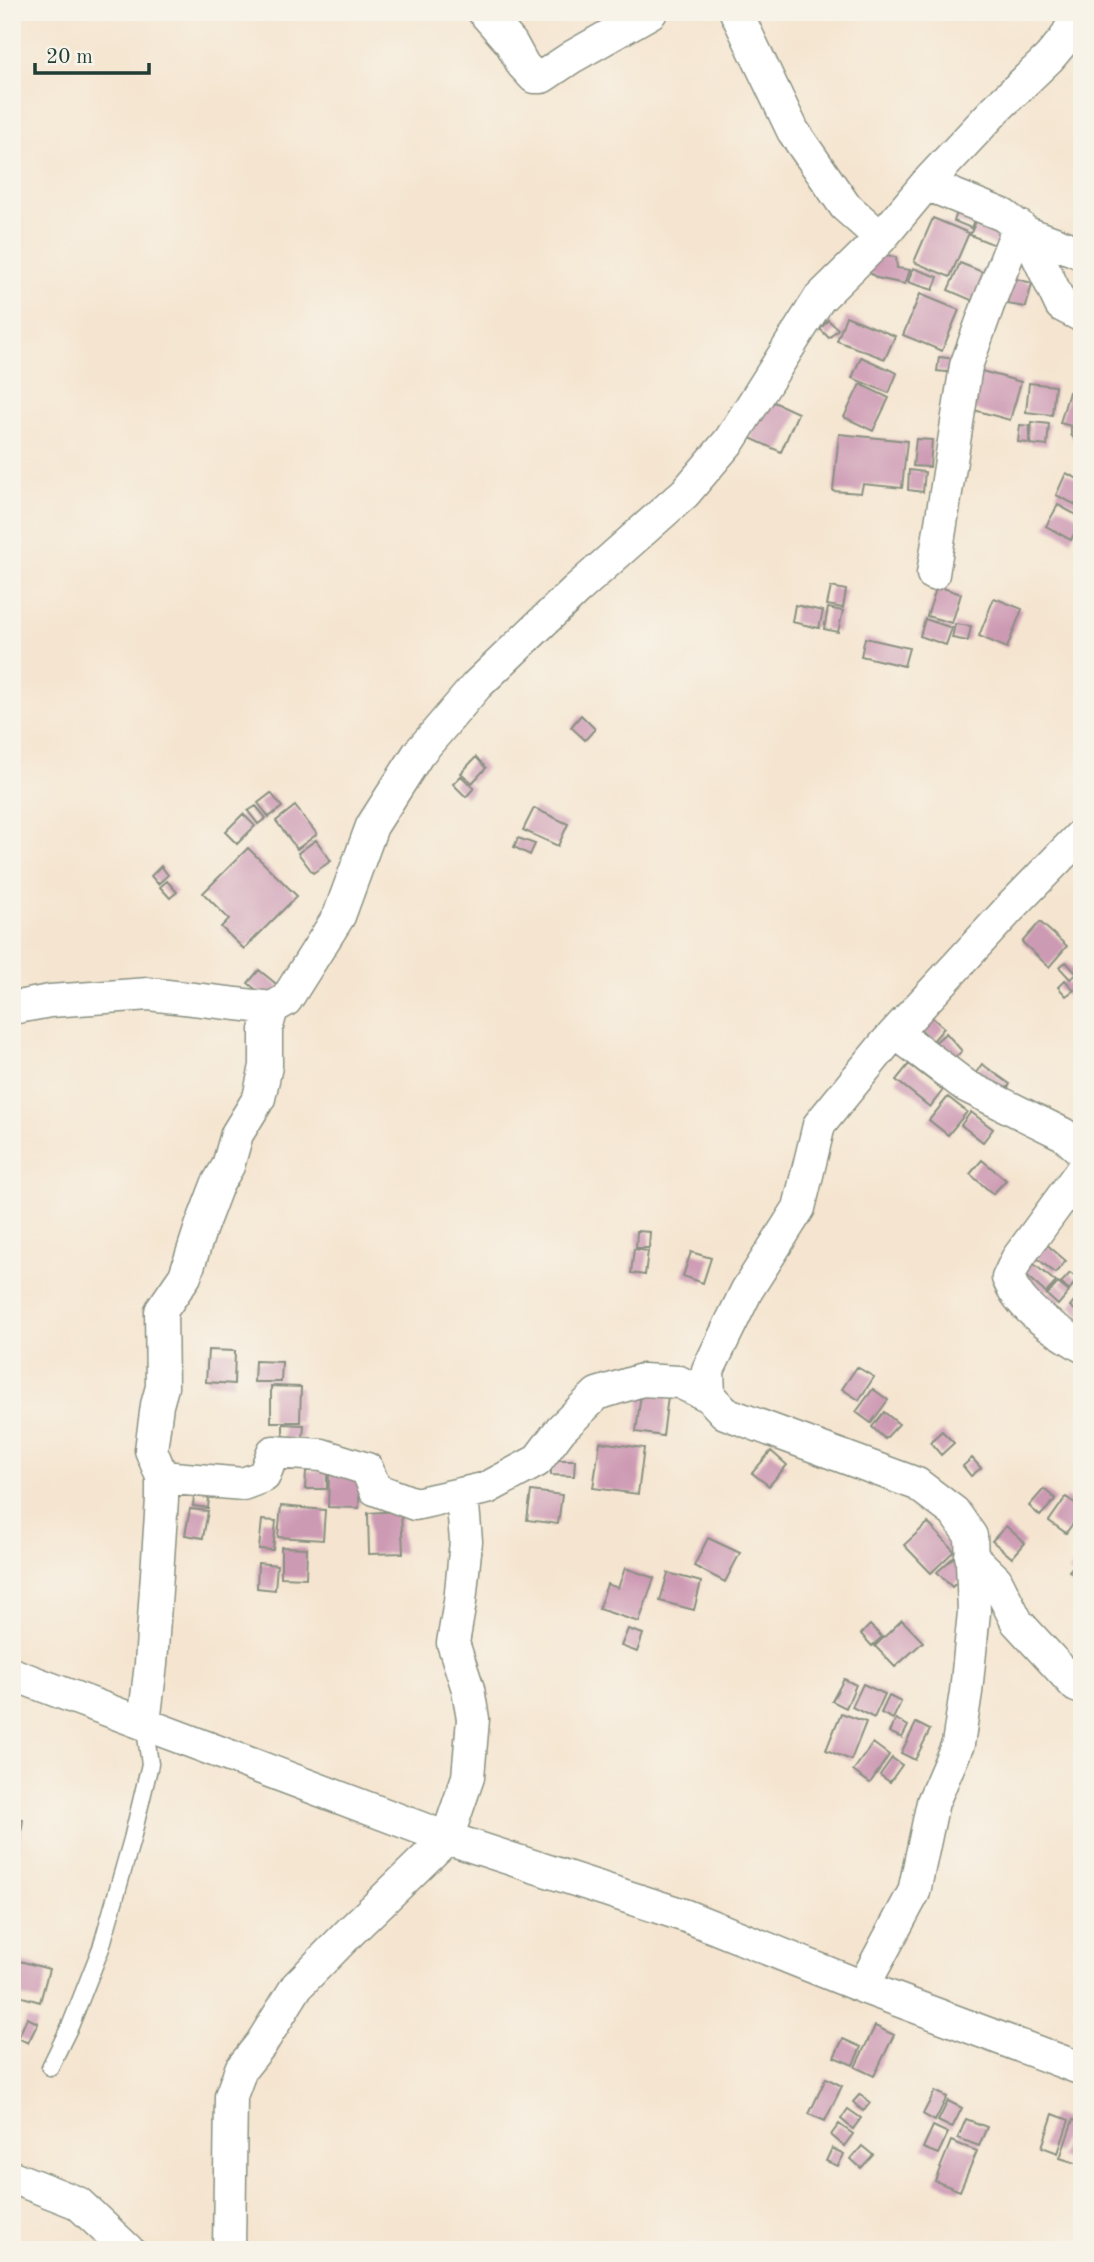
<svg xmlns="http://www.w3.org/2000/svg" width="1094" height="2262" font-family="'Old Standard TT',serif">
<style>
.building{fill:#cd9ab4}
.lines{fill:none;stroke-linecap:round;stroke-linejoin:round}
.lane-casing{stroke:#8a9182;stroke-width:19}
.street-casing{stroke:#8a9182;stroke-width:35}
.lane{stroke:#fff;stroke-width:16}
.street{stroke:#fff;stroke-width:32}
</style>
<rect width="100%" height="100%" fill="#f7f3e8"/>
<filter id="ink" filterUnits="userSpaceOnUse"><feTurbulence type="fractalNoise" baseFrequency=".0143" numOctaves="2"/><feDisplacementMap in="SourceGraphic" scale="14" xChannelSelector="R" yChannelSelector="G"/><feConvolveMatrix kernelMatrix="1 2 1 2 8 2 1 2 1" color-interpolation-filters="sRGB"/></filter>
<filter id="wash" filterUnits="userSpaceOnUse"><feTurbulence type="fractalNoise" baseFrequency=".00686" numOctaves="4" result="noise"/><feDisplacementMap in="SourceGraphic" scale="28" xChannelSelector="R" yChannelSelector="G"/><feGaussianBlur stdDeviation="1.57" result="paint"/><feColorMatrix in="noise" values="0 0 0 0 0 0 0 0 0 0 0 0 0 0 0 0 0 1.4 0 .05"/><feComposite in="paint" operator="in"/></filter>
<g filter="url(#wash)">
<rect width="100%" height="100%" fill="#f5e5d0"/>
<g id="blocks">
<path class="building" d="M957,213L974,220L971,228L954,221Z
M933,218L969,233L950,277L914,262Z
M976,221L1007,233L1000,247L970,235Z
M880,254L896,257L897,268L910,270L905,284L877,278L866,270Z
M960,263L990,275L978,303L948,290Z
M913,268L938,277L933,290L908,282Z
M1012,278L1032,283L1026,307L1007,304Z
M920,294L959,310L942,351L903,335Z
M846,316L895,336L885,359L837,341Z
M828,320L838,329L829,338L820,329Z
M861,357L897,373L889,393L852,378Z
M939,357L957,359L956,373L937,371Z
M978,370L1021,382L1010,420L967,408Z
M1029,383L1055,386L1052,415L1026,412Z
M860,384L889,398L873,431L844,417Z
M1069,392L1082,396V444L1077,442L1071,435V426L1060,423Z
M767,399L798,413L781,452L750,438Z
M1032,422L1049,424L1047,446L1030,444Z
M1020,425L1030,426L1029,443L1018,442Z
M839,434L907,441L902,488L863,484L861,493L833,491Z
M916,439L932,440L930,467L913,466Z
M909,470L925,472L923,492L908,490Z
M1066,473L1082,481V508L1056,495Z
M1058,505L1082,518L1071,540L1046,526Z
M937,586L961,594L952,623L927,616Z
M831,587L846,590L843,608L827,605Z
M994,598L1022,609L1007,648L979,636Z
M795,605L823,611L819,628L792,622Z
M828,608L843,611L838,632L824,629Z
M925,619L952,628L946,645L920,636Z
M955,624L971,626L968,641L952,638Z
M865,638L909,648L904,666L861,656Z
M581,715L595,729L585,740L571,727Z
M476,757L486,768L472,783L461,773Z
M461,776L474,788L466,797L453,784Z
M271,793L282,807L269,817L258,803Z
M256,806L266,818L258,824L248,811Z
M295,806L317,834L297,849L276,821Z
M534,808L568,824L558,846L523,830Z
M243,814L255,826L237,844L225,832Z
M518,838L535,844L530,855L514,847Z
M316,840L331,861L313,873L298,853Z
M248,848L297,896L244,949L221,927L229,919L203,893Z
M161,866L168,875L158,884L151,876Z
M167,881L177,892L170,898L160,887Z
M1040,922L1067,946L1049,967L1022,942Z
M1066,962L1077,974L1070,979L1059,967Z
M259,970L280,987L269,1001L248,983Z
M1065,980L1074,990L1066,996L1058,987Z
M926,1012L944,1028L933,1041L915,1024Z
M946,1033L962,1051L949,1063L933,1044Z
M909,1064L943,1090L930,1107L896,1080Z
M982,1064L1010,1084L1001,1098L972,1079Z
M948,1097L967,1112L948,1135L929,1120Z
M971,1112L993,1129L983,1142L961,1125Z
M982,1160L1006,1180L993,1194L970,1174Z
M637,1231L650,1232L649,1248H636Z
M1044,1242L1066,1261L1055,1273L1032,1254Z
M634,1249L648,1251L645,1275L631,1273Z
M691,1252L711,1258L703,1283L683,1276Z
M1030,1261L1056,1282L1046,1293L1022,1272Z
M1070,1273L1078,1279L1069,1290L1061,1283Z
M1058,1283L1069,1292L1058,1305L1047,1295Z
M1082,1291V1316L1070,1306Z
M208,1350L235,1351L234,1384L206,1382Z
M255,1361L282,1362L281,1382H254Z
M857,1367L874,1377L859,1400L842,1389Z
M271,1386L301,1387L300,1422H271Z
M873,1389L888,1400L871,1423L856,1412Z
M641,1393L668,1396L663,1436L636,1432Z
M884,1412L899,1424L885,1439L872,1427Z
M283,1424L304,1425L303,1439H283Z
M942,1431L954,1443L941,1455L930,1442Z
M600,1442L644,1448L638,1494L593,1488Z
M771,1451L787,1465L769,1486L752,1473Z
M972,1458L981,1468L971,1476L963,1466Z
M551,1460H575L574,1476L551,1475Z
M306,1471H327V1489H305Z
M329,1474L360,1475L359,1508L328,1507Z
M1044,1489L1056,1499L1040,1516L1029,1506Z
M531,1491L562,1495L558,1524L527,1520Z
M194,1496L209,1498L208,1508L193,1506Z
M1066,1497L1082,1508V1511L1066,1533L1049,1521Z
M281,1506L325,1510L323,1540L278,1537Z
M190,1509L208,1511L203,1538L185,1535Z
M401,1511L403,1553L369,1554L368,1513Z
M262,1520L276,1521L273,1550L259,1549Z
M928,1523L954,1551L931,1573L904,1545Z
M1006,1526L1025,1543L1012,1558L992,1541Z
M708,1538L740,1553L725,1582L694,1566Z
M281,1547L307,1548L306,1578L281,1577Z
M1082,1556V1575L1078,1579L1069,1571Z
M954,1557L968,1572L952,1587L937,1572Z
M258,1563L277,1565L275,1590L257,1588Z
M625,1568L654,1578L639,1622L599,1609L607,1584L618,1588Z
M668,1573L701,1582L694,1610L660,1601Z
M902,1620L923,1642L895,1667L875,1646Z
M870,1625L882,1637L872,1646L861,1634Z
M628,1629L643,1634L637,1652L621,1646Z
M844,1679L856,1685L846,1708L832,1701Z
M863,1684L885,1694L874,1718L852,1707Z
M889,1696L901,1702L893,1719L881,1713Z
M841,1713L866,1722L851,1760L826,1750Z
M896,1719L908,1726L902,1738L889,1732Z
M916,1723L930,1730L915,1760L901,1753Z
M873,1743L889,1755L870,1783L853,1771Z
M892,1758L902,1765L890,1782L880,1775Z
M12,1817L23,1819L19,1849L12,1848Z
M12,1959L49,1969L40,2002L12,1994Z
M27,2018L38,2023L28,2043L18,2038Z
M875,2026L894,2035L874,2076L855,2067Z
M843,2039L861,2047L853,2065L834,2057Z
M826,2078L842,2086L825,2121L809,2114Z
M935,2091L947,2097L935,2121L923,2114Z
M860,2094L870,2102L863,2111L853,2102Z
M948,2101L962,2108L952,2128L938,2121Z
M848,2109L861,2118L853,2129L841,2119Z
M1053,2114L1069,2120L1058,2153L1042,2147Z
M966,2119L987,2127L979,2146L958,2138Z
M1073,2120L1082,2123V2165L1060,2158Z
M839,2124L853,2134L844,2146L831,2135Z
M933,2126L948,2133L938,2154L923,2148Z
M951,2141L977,2151L960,2191L935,2181Z
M862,2146L873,2155L861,2168L851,2159Z
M832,2148L844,2154L838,2166L826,2161Z"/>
</g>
</g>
<g filter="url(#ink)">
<use href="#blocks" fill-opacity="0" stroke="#8a9182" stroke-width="2"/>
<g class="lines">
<defs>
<path id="lane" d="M50,2067L71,2024L101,1948L132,1839L150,1764L144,1723"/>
<path id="street" d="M484,12L511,43L523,65L534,77H542L572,57L651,12
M736,12L793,131L845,206L881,238
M926,184L1003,215L1027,233L1061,305L1082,316
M1027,233L1082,253
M933,574L966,366L988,305L1019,226
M12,1008L50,1001L149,994L272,1008L286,1000L339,916L372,826L418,754L477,685L576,590L685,493L730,440L819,299L881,238L926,184L996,109L1049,58L1065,39L1079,12
M896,1033L966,1086L1063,1134L1082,1151
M1082,1170L1017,1259L1008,1278C1021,1310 1053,1328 1082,1346
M162,1477L243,1484L264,1476L273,1452L322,1455L367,1469L375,1489L415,1504L487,1488L537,1461L561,1429L597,1394L642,1380L679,1382L709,1396
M971,1556L996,1580L1017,1622L1076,1686L1082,1688
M12,1674L447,1838L686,1916L863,1987L1082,2069
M144,1723L151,1664L162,1499V1477L151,1450L157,1405L162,1387L161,1311L185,1276L201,1227L217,1185L228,1166L237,1134L259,1098L266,1066V1030L272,1008
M863,1987L914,1892L933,1802L958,1744L966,1692L974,1612L971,1536L954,1512L917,1484L725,1413L709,1396L708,1370L747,1290L799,1208L819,1125L885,1044L1011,907L1082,834
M12,2177L78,2203L128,2250
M229,2250L231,2096L241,2069L261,2044L297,1986L351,1931L447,1838L468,1777L473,1719L468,1689L453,1643L460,1602L466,1541L462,1494"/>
</defs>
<use href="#lane" class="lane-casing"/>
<use href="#street" class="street-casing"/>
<use href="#lane" class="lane"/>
<use href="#street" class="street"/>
</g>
</g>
<rect width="1094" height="2262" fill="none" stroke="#f7f3e8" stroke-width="42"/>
<path d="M35 63v10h114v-10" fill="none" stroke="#1f3d34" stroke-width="3.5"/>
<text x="46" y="63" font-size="21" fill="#1f3d34" stroke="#f7f3e8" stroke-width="5" paint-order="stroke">20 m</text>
</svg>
